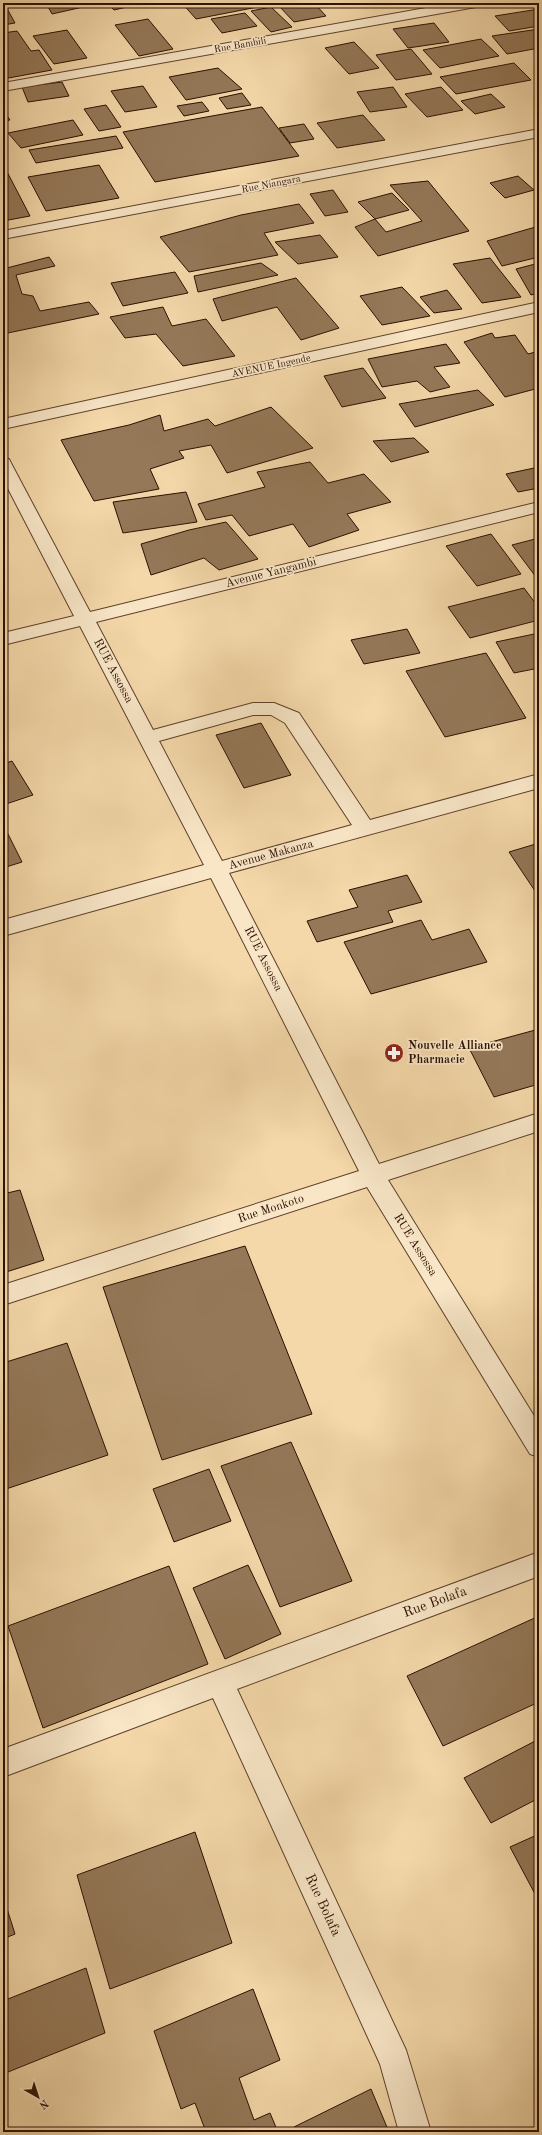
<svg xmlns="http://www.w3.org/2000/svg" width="542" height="2135" font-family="'Old Standard TT',serif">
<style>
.building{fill:#947858;stroke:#2c0f00}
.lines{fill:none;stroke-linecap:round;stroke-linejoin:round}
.minor-casing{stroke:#5e412a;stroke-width:2}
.minor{fill:#f8e6c7;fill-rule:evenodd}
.labels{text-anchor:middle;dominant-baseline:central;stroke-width:3.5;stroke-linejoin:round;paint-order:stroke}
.far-street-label{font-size:10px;fill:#2c0f00;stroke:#f8e6c7}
.street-label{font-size:12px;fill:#2c0f00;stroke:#f8e6c7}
.poi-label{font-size:12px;font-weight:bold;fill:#2c0f00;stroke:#f8e6c7;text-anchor:start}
.near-street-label{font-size:14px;fill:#2c0f00;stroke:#f8e6c7}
</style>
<rect width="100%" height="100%" fill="#f4d8a9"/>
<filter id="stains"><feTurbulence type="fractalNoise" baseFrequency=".005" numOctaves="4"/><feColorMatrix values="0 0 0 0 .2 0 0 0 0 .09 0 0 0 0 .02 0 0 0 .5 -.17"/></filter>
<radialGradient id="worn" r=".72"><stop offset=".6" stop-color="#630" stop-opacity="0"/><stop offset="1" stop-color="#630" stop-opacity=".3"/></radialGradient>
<path class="building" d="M3,3H4L15,23L3,25Z
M46,3H90L92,5L52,14Z
M107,3H139L140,4L114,10Z
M182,3H260L263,6L196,19Z
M293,3H314L326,16L294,22L279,6Z
M333,3H357L336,7Z
M271,7L292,27L271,32L251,11Z
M539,9V26L509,31L495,16Z
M245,13L257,26L222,33L211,19Z
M148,19L173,49L139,56L115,25Z
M434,23L449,42L408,48L393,29Z
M539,29V48L507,54L492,36Z
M67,30L87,58L54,64L33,36Z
M17,31L31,51L39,50L52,70L3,79V33Z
M481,39L499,56L440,68L423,50Z
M354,42L379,68L349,74L325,48Z
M411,49L432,74L396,80L376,55Z
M514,63L531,80L456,94L440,77Z
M218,68L242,89L186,100L169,77Z
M62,82L69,96L28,102L22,87Z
M143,86L157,107L125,112L111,91Z
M393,87L407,107L370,112L357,92Z
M441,87L463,110L427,117L405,94Z
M242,93L251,105L227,109L219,98Z
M491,94L505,107L475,114L461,101Z
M202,102L209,111L184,116L177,106Z
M106,105L121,127L99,131L84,109Z
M262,107L299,156L155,182L123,132Z
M3,110L10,120L3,121Z
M363,115L385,140L337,148L317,123Z
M73,120L83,135L21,148L8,133Z
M304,124L314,139L290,143L279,128Z
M116,136L123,148L36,163L29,150Z
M3,164L30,216L3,221Z
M99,165L119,198L46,211L28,177Z
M518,176L534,190L505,198L490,183Z
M428,181L469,231L378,256L355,227L375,219L386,232L422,221L390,185Z
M333,190L348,212L325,216L310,194Z
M392,193L409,210L375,219L358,202Z
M299,204L314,223L264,233L278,255L189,272L160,237L241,215Z
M539,226V257L502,266L487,241Z
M320,235L338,257L298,264L275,242Z
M49,257L55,266L16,275L22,294L33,296L40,311L89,302L99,314L3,334V269Z
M490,258L521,297L482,303L453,264Z
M261,263L278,275L198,292L194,276Z
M539,263V293L531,295L516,269Z
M175,272L188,293L123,306L111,283Z
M296,278L339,328L301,340L277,307L222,321L213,299Z
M402,287L430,316L382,325L360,296Z
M447,290L462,309L434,313L420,297Z
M163,307L172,326L206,319L235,356L183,366L156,334L125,338L110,317Z
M492,333L495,338L515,335L528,354L539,351V388L505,397L464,342Z
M446,344L460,363L434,367L450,387L430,392L417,381L382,387L368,359Z
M363,368L386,398L342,407L324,376Z
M478,390L494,405L415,427L399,404Z
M271,407L313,448L227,473L211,445L179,451L184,458L150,469L159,489L94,501L61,440L129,425L160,415L164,431L208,419L215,426Z
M414,438L429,452L391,462L373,441Z
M310,462L328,483L364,474L391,502L347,514L359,530L309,547L293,524L249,536L232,515L206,520L198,504L265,487L257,472Z
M539,467V488L518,492L506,474Z
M186,492L197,522L123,533L113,502Z
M226,522L258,559L219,570L204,558L151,575L141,544L189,530Z
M491,534L521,574L477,586L446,546Z
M539,538V581L512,545Z
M524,588L539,608V620L470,638L448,607Z
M407,629L420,653L364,664L351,640Z
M539,633V668L514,673L496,642Z
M486,653L526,718L445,737L406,671Z
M261,723L291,775L244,788L216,735Z
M12,761L33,795L3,805V764Z
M3,824L22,862L3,868Z
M539,843V897L509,852Z
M407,875L422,902L388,911L393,922L317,942L307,921L358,907L349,890Z
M421,920L432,940L469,929L487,962L371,994L344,942Z
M539,1029V1084L494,1097L469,1048Z
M20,1190L44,1260L3,1273V1194Z
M245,1246L312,1414L162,1460L103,1287Z
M67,1343L108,1455L6,1489L3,1482V1363Z
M291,1442L352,1581L280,1607L221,1466Z
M209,1469L231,1521L174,1542L153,1489Z
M248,1565L281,1634L225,1659L193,1588Z
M169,1566L208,1664L43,1728L8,1626Z
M539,1616V1702L443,1746L407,1676Z
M539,1739V1798L491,1823L464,1778Z
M195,1832L232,1943L110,1989L77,1875Z
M539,1834V1892L535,1894L510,1847Z
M3,1896L15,1934L3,1939Z
M86,1968L105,2033L3,2074V2001Z
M253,1989L280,2060L239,2078L254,2120L270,2113L278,2132H206L195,2103L181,2109L154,2031Z
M371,2089L389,2132H296L294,2127Z"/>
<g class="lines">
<defs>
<path id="minor" d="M454,3H482L476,7L3,91V83Z
M539,129V137L3,239V231Z
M539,302V312L3,429V419Z
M3,458L9,459L11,463L90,612L539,502V512L96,622L153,730L253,703H274L299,713L370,820L539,774V788L229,873L379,1164L539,1113V1131L388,1180L539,1424V1457L530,1454L367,1187L3,1305V1285L359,1171L211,878L3,936V920L204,865L80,626L3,645V633L74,616L3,479ZM253,715H271L285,723L352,825L222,861L159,741Z
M539,1552V1576L237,1689L406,2050L431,2132H399L380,2064L213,1698L3,1777V1749Z"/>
</defs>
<use href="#minor" class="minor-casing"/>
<use href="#minor" class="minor"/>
</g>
<defs>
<symbol id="pharmacy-disc" viewBox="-11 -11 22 22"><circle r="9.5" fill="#8f2418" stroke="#f8e6c7"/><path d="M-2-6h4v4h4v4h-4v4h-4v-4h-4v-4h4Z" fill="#fff"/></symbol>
</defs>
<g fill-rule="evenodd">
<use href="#pharmacy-disc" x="383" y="1042" width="22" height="22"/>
</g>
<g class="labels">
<g class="far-street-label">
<text transform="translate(240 45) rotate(-10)">Rue Bambili</text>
<text transform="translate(271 184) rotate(-11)">Rue Niangara</text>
<text transform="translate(271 366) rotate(-12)">AVENUE Ingende</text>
</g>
<g class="street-label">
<text transform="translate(271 573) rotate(-14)">Avenue Yangambi</text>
<text transform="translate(113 671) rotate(62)">RUE Assossa</text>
<text transform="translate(271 855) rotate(-15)">Avenue Makanza</text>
<text transform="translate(263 959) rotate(63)">RUE Assossa</text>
<text transform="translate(271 1209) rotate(-18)">Rue Monkoto</text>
<text transform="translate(415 1245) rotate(58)">RUE Assossa</text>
</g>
<g class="poi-label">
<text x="408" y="1046">Nouvelle Alliance<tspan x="408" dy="14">Pharmacie</tspan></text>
</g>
<g class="near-street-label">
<text transform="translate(435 1602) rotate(-20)">Rue Bolafa</text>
<text transform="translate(323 1905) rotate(65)">Rue Bolafa</text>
</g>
</g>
<rect width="542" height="2135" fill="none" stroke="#f4d8a9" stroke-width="16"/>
<rect x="4" y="4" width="534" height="2127" fill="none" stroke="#2c0f00" stroke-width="2"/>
<rect x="8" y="8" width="526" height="2119" fill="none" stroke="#2c0f00"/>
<g transform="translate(38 2097) rotate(141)" stroke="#f8e6c7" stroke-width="3" paint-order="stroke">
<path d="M0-3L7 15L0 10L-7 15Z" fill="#2c0f00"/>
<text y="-6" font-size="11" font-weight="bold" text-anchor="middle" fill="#2c0f00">N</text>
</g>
<rect width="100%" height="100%" filter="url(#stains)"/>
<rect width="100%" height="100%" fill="url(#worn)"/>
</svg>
